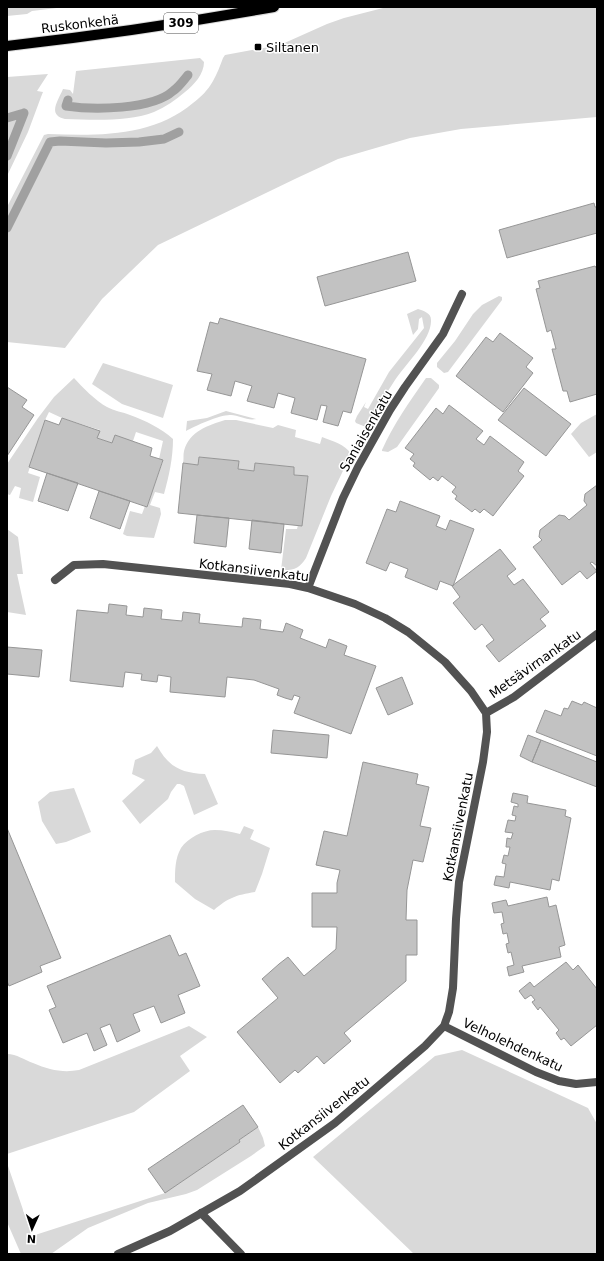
<svg xmlns="http://www.w3.org/2000/svg" width="604" height="1261" font-family="'DejaVu Sans',sans-serif">
<style>
.green{fill:#d9d9d9}
.lines{fill:none;stroke-linecap:round;stroke-linejoin:round}
.stream{stroke:#a0a0a0;stroke-width:9}
.building{fill:#c2c2c2;stroke:#969696}
.primary-casing{stroke:#dbdbdb;stroke-width:12}
.service{stroke:#525252;stroke-width:8}
.minor{stroke:#525252;stroke-width:8}
.primary{stroke:#000;stroke-width:10}
.poi-dot{fill:#000;stroke:#fff;stroke-width:1.5}
.labels{text-anchor:middle;dominant-baseline:central;stroke-width:3;stroke-linejoin:round;paint-order:stroke}
.shield{fill:#fff;stroke:#4c4c4c;stroke-width:1}
.shield-label{font-size:12px;font-weight:bold;fill:#000}
.street-label{font-size:13px;fill:#000;stroke:#fff}
.poi-label{font-size:13px;fill:#000;stroke:#fff;text-anchor:start}
</style>
<rect width="100%" height="100%" fill="#fff"/>
<path class="green" d="M7,7H65L32,11L27,14L7,16Z
M387,7H597V117L461,129L410,138L338,159L297,178L158,245L102,299L65,348L7,342V207L44,135L48,134C97,136 153,137 193,103C201,97 208,90 213,81C217,74 220,66 223,58L225,55L280,45L327,24L344,18Z
M200,58L204,62C204,74 194,85 185,92C176,100 165,107 154,112C128,122 93,120 65,119C47,115 58,101 63,89L70,90L73,94L76,71Z
M48,74L37,91L43,92L41,97L28,132L7,176V77Z
M499,296L502,297V300L448,372L444,373L437,367V363L455,341L473,314L482,305Z
M418,309C424,311 431,313 431,320C432,339 406,364 395,380C385,395 376,411 366,427L356,423L355,421L357,416L366,402L364,407L368,409L389,372L424,328L422,317L419,319L418,329L413,335L407,314Z
M103,363L173,385L163,418L122,404L92,384Z
M74,378C82,387 96,401 107,407C114,411 123,412 130,415C146,421 161,428 173,439C173,458 169,476 164,494L155,492L150,505L160,508L161,514L154,538L127,536L123,534L130,511L142,514L145,506L147,507L163,461L159,459L163,441L136,432L133,441L112,443L97,438L100,430L62,418L49,412L45,420L28,473L40,477L33,502L19,498L21,488L15,486L10,495L7,494V464L38,418L54,397Z
M426,378H431L439,385V388L397,447L388,452L382,451V450C393,425 410,401 426,378Z
M226,411L256,419C247,421 239,415 231,415C221,414 195,426 186,431L187,421L207,418Z
M597,414V452L589,457L571,434L581,423Z
M225,420H236L273,428L278,425L296,430L295,437L320,444L322,437C332,441 345,444 351,454L331,496L306,558C300,568 293,571 281,570L286,529H297L298,525H302L308,476L294,475V467L255,463L254,471L238,469L239,461L199,457L198,465L183,463C184,459 183,455 184,451C189,431 209,425 225,420Z
M7,529L18,537L23,574H17L26,615L7,612Z
M157,746C169,767 181,773 205,774L218,804L194,815L184,786L180,784H177L171,792L168,799L140,824L122,801L145,780L132,774L135,760L151,753Z
M74,788L91,832L66,842L56,844L42,821L38,802L50,792Z
M244,826L254,830L250,839L270,848L262,874L255,892C236,895 228,898 214,910L195,899L175,882C175,871 175,858 181,848C188,838 203,830 215,830C223,830 232,832 240,834Z
M189,1026L207,1037L180,1056L190,1071L134,1112L7,1154V1054C17,1054 24,1060 33,1063C49,1070 63,1073 79,1070Z
M462,1050L588,1108L597,1124V1254H414L313,1157L435,1056Z
M258,1127L263,1138L265,1146L251,1156L197,1190L186,1194L148,1203L88,1228L51,1254H21L7,1222V1163L32,1236L165,1193L240,1142L239,1140Z"/>
<g class="lines">
<path class="stream" d="M68,100L66,106C93,110 152,110 173,91C179,87 183,81 188,75
M7,118L24,113
M7,156L24,113
M7,228L50,142L60,141L106,143L139,142L164,139L179,132"/>
</g>
<path class="building" d="M594,203L595,207H597V233L507,258L499,230Z
M408,252L416,281L325,306L317,277Z
M595,266L597,269V394L570,402L567,391H563L552,349H556L551,330L547,332L536,289L540,288L538,281Z
M220,318L366,359L351,413L343,411L338,426L323,422L327,406L321,405L317,420L291,413L295,398L278,393L274,408L247,401L252,386L235,381L231,396L207,390L212,374L197,371L210,322L218,324Z
M500,333L533,358L526,367L533,373L503,412L456,376L486,337L493,342Z
M7,387L27,400L22,407L34,415L7,456Z
M524,388L571,424L546,456L498,420Z
M449,405L483,431L476,439L484,445L490,436L524,462L518,471L524,476L493,516L484,509L480,513L475,509L472,512L455,499L457,496L452,492L456,487L442,476L438,481L433,477L430,480L413,466L415,463L410,459L414,454L405,448L436,408L443,414Z
M62,418L100,431L97,438L112,443L115,435L152,448L150,456L163,460L147,507L29,467L45,420L59,425Z
M199,457L239,461L238,469L254,471L255,463L294,467V475L308,476L302,526L178,513L183,463L198,465Z
M47,473L78,483L68,511L38,501Z
M597,485V566L592,562L590,563L597,571L587,579L580,571L562,585L533,547L542,540L539,537L540,530L559,515L565,516L569,520L587,505L584,501L585,494Z
M99,491L130,501L120,529L90,518Z
M400,501L440,516L436,526L446,530L450,520L474,529L453,586L440,581L437,590L405,577L408,569L390,562L386,571L366,563L387,509L396,512Z
M197,515L229,518L226,547L194,543Z
M252,520L284,524L281,553L249,549Z
M500,549L516,569L507,576L514,585L523,579L549,612L540,619L546,626L499,662L486,646L494,640L482,624L475,630L453,603L460,597L452,586Z
M109,604L127,606L126,615L143,617L144,608L162,610L161,619L182,621L183,612L200,614L199,623L242,627L243,618L261,620L260,629L283,632L286,623L303,630L300,638L326,648L329,639L347,646L344,655L376,666L351,734L294,713L300,697L294,695L292,700L285,698L277,695L279,689L254,680L227,677L225,697L170,692L171,677L158,675L157,682L141,680L142,674L125,672L123,687L70,681L77,610L108,613Z
M7,647L42,650L39,677L7,674Z
M402,677L413,704L388,715L376,688Z
M572,701L582,705L584,702L597,708V756L536,732L545,710L561,716L564,708L568,709Z
M273,730L329,735L327,758L271,753Z
M528,735L541,740L532,762L520,756Z
M541,740L597,762V787L532,762Z
M363,762L418,774L416,784L429,787L420,826L431,828L423,862L413,860L407,890L406,920H417V955H406V981L344,1033L351,1041L324,1064L317,1056L298,1073L295,1070L280,1083L237,1032L278,998L262,979L279,964L288,957L304,976L336,949L337,927H312V893H337V883L340,870L316,865L324,831L347,836Z
M513,793L528,796L527,803L566,810L565,816L571,818L559,881L552,879L550,890L510,882L509,888L494,885L496,876L504,877L506,864L502,863L504,855L508,856L510,847H506L507,838L511,839L513,833L505,832L508,820L515,821L516,816L512,815L514,806L518,807V804L511,802Z
M7,828L61,958L40,966L42,972L9,986L7,981Z
M547,897L549,907L556,905L565,945L559,947L561,957L522,966L524,972L509,976L507,967L514,965L511,952L508,953L506,944L509,943L507,933L503,934L501,924L504,923L502,912L494,913L492,903L506,900L508,906Z
M170,935L179,956L186,953L200,986L178,995L185,1013L161,1023L154,1006L133,1014L140,1031L117,1042L110,1024L100,1028L107,1045L94,1051L87,1033L63,1043L49,1010L56,1007L47,986Z
M566,962L573,970L578,965L597,989V1025L571,1046L564,1038L561,1040L556,1033L559,1030L540,1007L538,1010L532,1002L535,1000L531,995L525,999L519,991L530,982L534,987Z
M243,1105L258,1127L239,1140L240,1142L165,1193L148,1169Z"/>
<g class="lines">
<defs>
<path id="primary" d="M7,46C96,36 185,23 274,7"/>
</defs>
<use href="#primary" class="primary-casing"/>
<path class="service" d="M201,1213L241,1254"/>
<path class="minor" d="M55,580L74,565L103,564L290,584L308,588L355,604L385,618L408,632L445,662L471,691L486,713L487,732L483,762L459,882L456,919L453,988L449,1012L444,1026L425,1046L335,1123L240,1191L170,1231L118,1254
M308,588L343,498L358,467L390,410L405,387L443,334L462,294
M486,713L514,697L597,634
M444,1026L536,1072L559,1081L576,1084L597,1082"/>
<use href="#primary" class="primary"/>
</g>
<rect class="poi-dot" x="254" y="43" width="8" height="8" rx="2"/>
<g class="labels">
<rect class="shield" x="164" y="13" width="34" height="20" rx="3"/>
<g class="shield-label">
<text x="181" y="23">309</text>
</g>
<g class="street-label">
<text transform="translate(80 24) rotate(-7)">Ruskonkehä</text>
<text transform="translate(366 431) rotate(-60)">Saniaisenkatu</text>
<text transform="translate(254 570) rotate(7)">Kotkansiivenkatu</text>
<text transform="translate(535 664) rotate(-35)">Metsävirnankatu</text>
<text transform="translate(458 827) rotate(-79)">Kotkansiivenkatu</text>
<text transform="translate(513 1045) rotate(25)">Velholehdenkatu</text>
<text transform="translate(324 1113) rotate(-38)">Kotkansiivenkatu</text>
</g>
<g class="poi-label">
<text x="266" y="47">Siltanen</text>
</g>
</g>
<rect width="604" height="1261" fill="none" stroke="#000000" stroke-width="16"/>
<g transform="translate(32 1229) rotate(183)" stroke="#ffffff" stroke-width="3" paint-order="stroke">
<path d="M0-3L7 15L0 10L-7 15Z" fill="#000000"/>
<text y="-6" font-size="11" font-weight="bold" text-anchor="middle" fill="#000000">N</text>
</g>
</svg>
